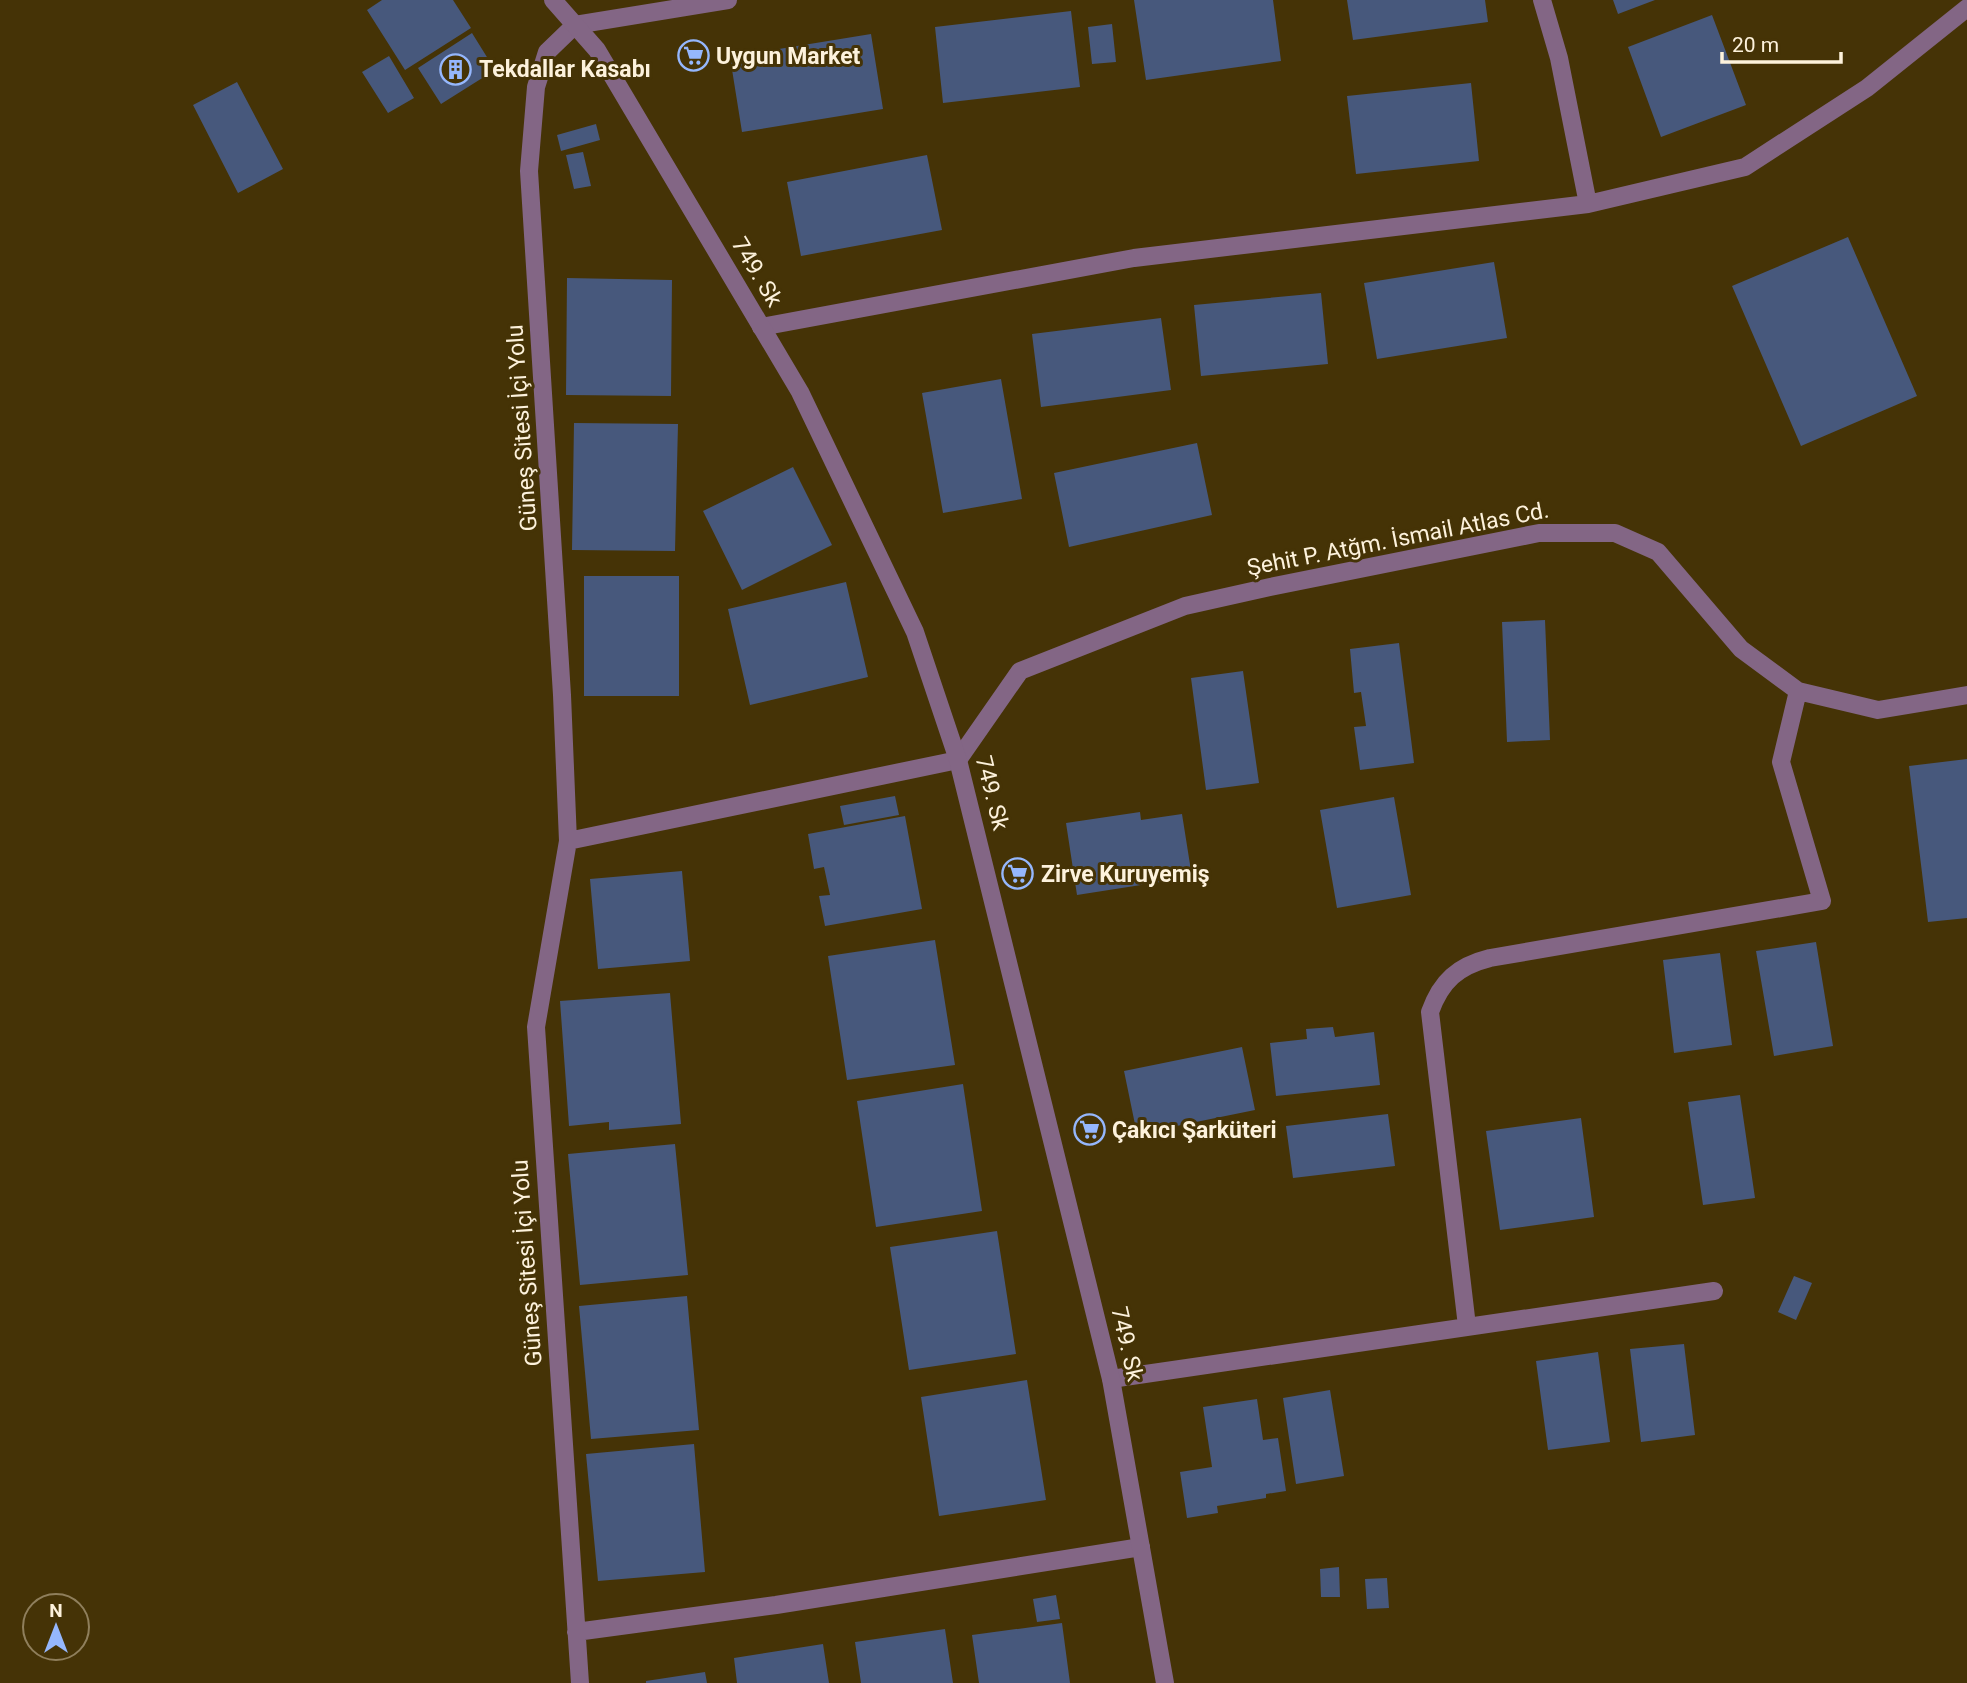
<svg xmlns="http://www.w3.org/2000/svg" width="1967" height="1683" font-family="Roboto,sans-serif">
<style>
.building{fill:#47587c}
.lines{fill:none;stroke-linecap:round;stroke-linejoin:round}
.minor{stroke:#836685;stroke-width:18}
.tertiary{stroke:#836685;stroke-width:18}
.labels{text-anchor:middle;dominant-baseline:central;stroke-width:6;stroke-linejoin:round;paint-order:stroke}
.poi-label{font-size:23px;font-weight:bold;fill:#fdf2dc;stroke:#453306;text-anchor:start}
.street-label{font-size:23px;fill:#fdf2dc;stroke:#453306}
</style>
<rect width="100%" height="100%" fill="#453306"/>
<path class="building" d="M382,0H453L471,28L405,70L367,10Z
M1134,0H1273L1281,61L1146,80Z
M1347,0H1485L1488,22L1353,40Z
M1613,0H1655L1618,14Z
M1071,11L1080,87L943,103L935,27Z
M1712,15L1746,105L1661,137L1628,47Z
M1112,24L1116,62L1092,64L1088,27Z
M472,33L495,70L441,104L418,68Z
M871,34L883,109L742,132L730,57Z
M389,56L414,98L388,113L362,72Z
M237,82L283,169L238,193L193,105Z
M1471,83L1479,161L1356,174L1347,96Z
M596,124L600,140L561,151L557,135Z
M583,152L591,186L574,189L566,155Z
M927,155L942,230L801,256L787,182Z
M1848,237L1917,396L1801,446L1732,286Z
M1494,262L1507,338L1377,359L1364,283Z
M567,278L672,280L671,396L566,395Z
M1321,293L1328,364L1201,376L1194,305Z
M1161,318L1171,390L1041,407L1032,334Z
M1001,379L1022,499L943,513L922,393Z
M574,423L678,424L675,551L572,550Z
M1197,443L1212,515L1069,547L1054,473Z
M793,467L832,545L742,590L703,511Z
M584,576H679V696H584Z
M846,582L868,677L750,705L728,609Z
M1545,620L1550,740L1507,742L1502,622Z
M1399,643L1414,763L1360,770L1354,727L1366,726L1361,692L1354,693L1350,649Z
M1243,671L1259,783L1206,790L1191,678Z
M1967,759V918L1928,922L1909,766Z
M895,796L899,815L844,825L840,806Z
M1394,797L1411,895L1337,908L1320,810Z
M1140,812L1141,820L1182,814L1192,877L1077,895L1066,823Z
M905,816L922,909L825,926L819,896L830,895L824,867L814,869L808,834Z
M682,871L690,961L598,969L590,879Z
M935,940L955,1065L847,1080L828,956Z
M1816,942L1833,1046L1774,1056L1756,951Z
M1720,953L1732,1045L1674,1053L1663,960Z
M670,993L681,1124L609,1130V1122L569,1126L560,1001Z
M1333,1027L1335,1037L1374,1032L1380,1085L1276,1096L1270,1043L1307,1039L1306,1029Z
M1242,1047L1255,1110L1137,1134L1124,1071Z
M963,1084L982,1211L876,1227L857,1101Z
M1740,1095L1755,1198L1703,1205L1688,1102Z
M1388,1114L1395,1166L1293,1178L1286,1126Z
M1581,1118L1594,1217L1500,1230L1486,1131Z
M675,1144L688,1275L580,1285L568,1154Z
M997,1231L1016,1354L909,1370L890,1247Z
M1794,1276L1812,1283L1796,1320L1778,1312Z
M687,1296L699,1430L591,1439L579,1306Z
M1684,1344L1695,1435L1641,1442L1630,1349Z
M1598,1352L1610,1442L1548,1450L1536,1361Z
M1027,1380L1046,1500L939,1516L921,1397Z
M1330,1390L1344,1476L1296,1484L1283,1398Z
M1257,1399L1263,1440L1278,1438L1286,1491L1266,1494V1498L1217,1506L1218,1513L1187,1518L1180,1472L1212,1467L1203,1407Z
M694,1444L705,1572L598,1581L586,1454Z
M1339,1567L1340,1597H1321L1320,1569Z
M1387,1578L1389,1608L1367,1609L1365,1579Z
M1056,1595L1060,1619L1037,1622L1033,1599Z
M1062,1623L1070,1683H979L972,1635Z
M945,1629L953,1683H861L855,1642Z
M823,1644L829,1683H737L734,1658Z
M705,1672L707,1683H646V1681Z"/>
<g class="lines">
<path class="minor" d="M1542,0L1559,58L1588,204
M761,327L1134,258L1588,204L1745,167L1867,88L1967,8
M568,841L958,760L1020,671L1185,606L1270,587L1539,533H1615L1658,552L1741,649L1798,691L1878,710L1967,695
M1467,1326L1430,1012C1441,981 1458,966 1490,958L1822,901L1781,762L1798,691
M1111,1379L1714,1291
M576,1632L776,1605L1141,1547
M580,1683L536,1027L568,841L562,695L529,171L536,87L547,52L575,25L728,0"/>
<path class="tertiary" d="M553,0L597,50L800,392L915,632L958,760L1111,1379L1165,1683"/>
</g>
<defs>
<symbol id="supermarket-ring" viewBox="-11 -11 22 22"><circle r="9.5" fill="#453306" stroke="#95b7fd" stroke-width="1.5"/><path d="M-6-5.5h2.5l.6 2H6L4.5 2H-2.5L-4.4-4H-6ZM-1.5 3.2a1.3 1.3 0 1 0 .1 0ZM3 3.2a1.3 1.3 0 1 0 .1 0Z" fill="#95b7fd"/></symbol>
<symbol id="building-ring" viewBox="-11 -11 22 22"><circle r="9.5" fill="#453306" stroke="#95b7fd" stroke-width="1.5"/><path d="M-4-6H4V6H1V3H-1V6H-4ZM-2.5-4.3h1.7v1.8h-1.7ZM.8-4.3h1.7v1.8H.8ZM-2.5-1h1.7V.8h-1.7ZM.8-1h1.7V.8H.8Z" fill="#95b7fd"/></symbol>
</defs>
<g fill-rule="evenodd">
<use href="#supermarket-ring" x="676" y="38" width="35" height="35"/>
<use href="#building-ring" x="438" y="52" width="35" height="35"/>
<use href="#supermarket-ring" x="1000" y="856" width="35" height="35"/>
<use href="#supermarket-ring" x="1072" y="1112" width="35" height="35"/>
</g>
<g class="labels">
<g class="poi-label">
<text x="716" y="56">Uygun Market</text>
<text x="479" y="69">Tekdallar Kasabı</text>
<text x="1041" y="874">Zirve Kuruyemiş</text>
<text x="1112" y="1130">Çakıcı Şarküteri</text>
</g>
<g class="street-label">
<text transform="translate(757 272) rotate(59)">749. Sk</text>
<text transform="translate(522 428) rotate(-94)">Güneş Sitesi İçi Yolu</text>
<text transform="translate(1398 539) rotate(-11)">Şehit P. Atğm. İsmail Atlas Cd.</text>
<text transform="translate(992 793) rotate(76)">749. Sk</text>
<text transform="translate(527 1263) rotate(-94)">Güneş Sitesi İçi Yolu</text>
<text transform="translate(1127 1344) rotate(77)">749. Sk</text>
</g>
</g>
<g transform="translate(56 1627)"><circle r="33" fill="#453306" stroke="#8f7f5c" stroke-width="2"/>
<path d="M0-5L12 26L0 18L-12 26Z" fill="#95b7fd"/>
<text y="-10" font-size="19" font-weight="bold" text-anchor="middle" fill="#fdf2dc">N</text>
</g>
<path d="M1722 52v10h119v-10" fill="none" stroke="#fdf2dc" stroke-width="3.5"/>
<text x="1732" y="52" font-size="21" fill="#fdf2dc" stroke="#453306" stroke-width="5" paint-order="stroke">20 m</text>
</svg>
